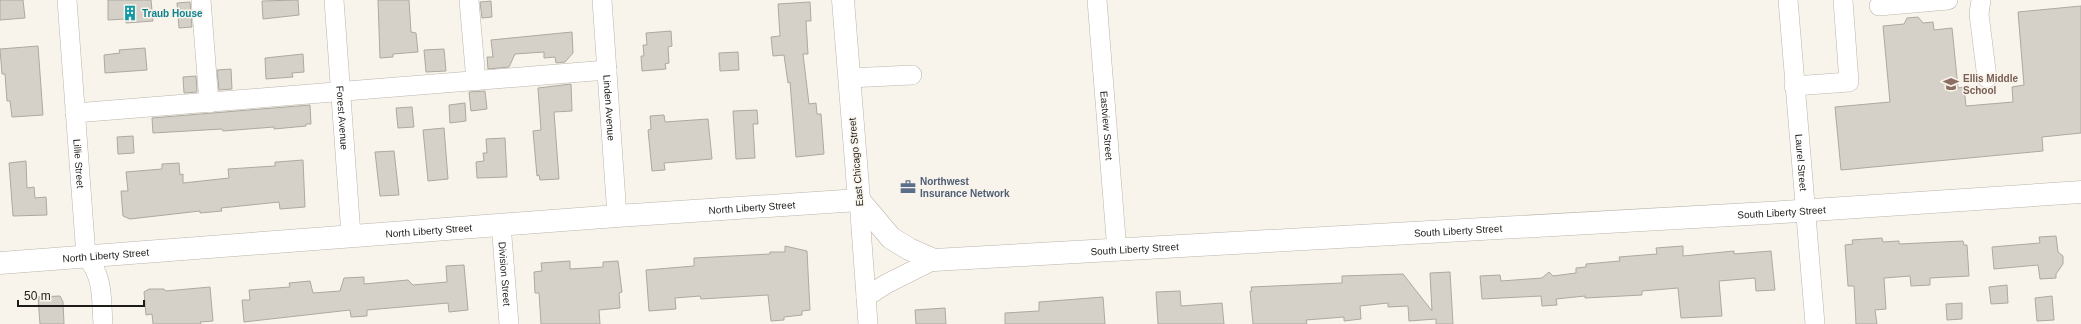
<svg xmlns="http://www.w3.org/2000/svg" width="2081" height="324" font-family="Helvetica,sans-serif">
<style>
.building{fill:#d6d1c8;stroke:#ada9a0}
.lines{fill:none;stroke-linecap:round;stroke-linejoin:round}
.minor-casing{stroke:#bab5ac;stroke-width:20}
.major-casing{stroke:#bab5ac;stroke-width:23}
.minor{stroke:#fff;stroke-width:19}
.major{stroke:#fff;stroke-width:22}
.labels{text-anchor:middle;dominant-baseline:central;stroke-width:3;stroke-linejoin:round;paint-order:stroke}
.culture-label{font-size:10px;font-weight:bold;fill:#0d838f;stroke:#f9f4eb;text-anchor:start}
.education-label{font-size:10px;font-weight:bold;fill:#785e54;stroke:#f9f4eb;text-anchor:start}
.street-label{font-size:10px;fill:#1d1c18;stroke:#f9f4eb}
.service-label{font-size:10px;font-weight:bold;fill:#4e5e75;stroke:#f9f4eb;text-anchor:start}
</style>
<rect width="100%" height="100%" fill="#f9f4eb"/>
<path class="building" d="M0,0H23L25,18L0,20Z
M108,0H151L153,21L126,23V19L108,20Z
M298,0L299,15L263,19L262,1Z
M378,0H409L411,32L416,33L418,52L393,54V57L380,58Z
M491,1L492,17L482,18L480,2Z
M190,2L192,27L179,28L177,3Z
M810,2L811,21H806L808,54H803L809,104L816,103L817,114H821L824,154L796,157L790,82L788,83L784,55L773,56L771,37L780,36L778,4Z
M2081,6V133L2042,137L2043,151L1841,170L1835,107L1890,102L1883,26L1904,24L1907,18L1918,17L1923,23L1933,22L1934,30L1952,28L1958,88L1964,87L1966,106L2013,102L2012,87L2024,85L2018,12Z
M671,31L672,46L668,47L669,63L665,64L666,69L642,71L641,56H644L643,45H647L646,33Z
M572,32L573,53L565,62L556,63L555,57L544,58V52L515,54L509,67L488,69L487,57H493L491,40Z
M38,46L43,115L12,117L10,101H7L5,74H2L0,49Z
M145,48L147,70L105,73L104,55L120,53L119,50Z
M444,49L446,71L426,72L424,50Z
M738,52L739,70L720,71L719,53Z
M303,54L304,72L292,73L293,77L266,79L265,58Z
M231,69L232,89L219,90L217,70Z
M196,76L197,92L184,93L183,77Z
M571,84L572,111L554,112L559,179L540,180L539,175L537,176L533,131L541,130L538,88Z
M485,91L487,109L471,111L469,92Z
M465,103L466,121L450,123L449,105Z
M310,105L311,124H306V126L274,129V127L223,131L222,129L153,133L152,118Z
M412,107L414,127L398,128L396,108Z
M757,110L758,124H753L755,158L736,159L733,111Z
M664,115L665,122L708,119L712,159L664,163L665,170L652,171L648,130L651,129L650,116Z
M444,128L448,179L428,181L423,130Z
M133,136L134,153L118,154L117,137Z
M505,138L507,177L477,178L476,162L484,161L483,153H487L486,139Z
M394,151L399,195L380,196L375,152Z
M303,160L305,207L280,209L279,202L221,208L222,211L200,213V211L130,219L123,216L121,191H128L126,172L162,169V164L179,163L180,175L183,174V183L229,178L228,169L275,166V162H277Z
M26,161L27,188L34,187L35,198L46,197L47,215L13,216L9,163Z
M2056,236L2058,252L2063,256V264L2056,274V278L2040,279L2038,265L1994,269L1992,247L2040,243L2039,237Z
M1882,238L1883,242L1899,241V244L1963,241L1964,245H1967L1969,276L1930,278V285L1911,286L1910,276L1884,278L1886,309L1875,310L1877,324H1856L1854,286H1848L1845,245L1853,244L1852,240Z
M785,246L807,251L810,310L802,311V315L784,317V320L771,321L768,295L701,299L700,296L675,298L676,309L649,311L646,270L694,266V258L770,254V252H785Z
M1683,246V256L1734,251V254L1771,251L1775,290L1756,291L1755,278L1719,281L1722,316L1681,318L1678,288L1642,291V295L1585,298V296L1556,299L1557,305L1542,306L1541,296L1482,299L1480,276L1500,275L1501,281L1542,278L1549,272L1553,276L1576,273V268L1586,267V264L1620,261L1619,257L1657,254L1656,248Z
M570,261V269L603,267V262L618,261L622,292L619,293L620,308L599,310L600,324H541L539,293H535L534,272L542,271L541,263Z
M464,265L468,310L449,312L448,303L367,310V316L351,317L350,310L244,322L242,300H250L249,290L290,287L289,283L310,281L313,293L340,291L344,278L364,277V284L408,280L413,285L447,282L446,266Z
M1450,272L1453,324H1436V319L1409,321L1408,306L1388,307V303L1360,306L1361,319L1344,321V317L1306,320L1307,324H1253L1250,291H1252L1251,287L1342,283V276L1403,274L1432,311L1430,273Z
M2007,285L2008,303L1991,304L1989,287Z
M210,287L213,321L200,322L201,324H153L152,314L146,315L144,292L149,289H164L166,291Z
M1180,291L1181,306L1222,303L1224,324H1158L1156,292Z
M60,296L63,302L64,324H40L38,297Z
M2052,296L2054,320L2037,321L2035,298Z
M1103,297L1105,324H1005V313L1039,311V302Z
M1962,303V319L1947,320L1946,304Z
M945,308L946,324H916L915,310Z"/>
<g class="lines">
<defs>
<g id="minor">
<path id="s1" d="M67,0L86,256C104,278 101,297 103,324"/>
<path d="M201,0L209,103"/>
<path id="s2" d="M334,0L351,235"/>
<path d="M469,0L476,81"/>
<path id="s3" d="M602,0L617,216"/>
<path id="s4" d="M1097,0L1117,251"/>
<path id="s5" d="M1788,0L1815,324"/>
<path d="M1981,0L1979,14L1987,78"/>
<path d="M1879,6L1948,0"/>
<path d="M849,78L912,75"/>
<path d="M1794,86L1849,82L1843,0"/>
<path d="M75,113L607,70"/>
<path d="M859,200L868,324"/>
<path id="s6" d="M501,224L509,324"/>
<path d="M866,297L886,284L934,260"/>
</g>
<g id="major">
<path d="M843,0L859,200"/>
<path id="s7" d="M859,200L891,238L909,249L934,260L1783,212L2081,192"/>
<path id="s8" d="M0,263L617,216L859,200"/>
</g>
</defs>
<use href="#minor" class="minor-casing"/>
<use href="#major" class="major-casing"/>
<use href="#minor" class="minor"/>
<use href="#major" class="major"/>
</g>
<defs>
<symbol id="building-bare" viewBox="-9 -9 18 18"><path d="M-4-6H4V6H1V3H-1V6H-4ZM-2.5-4.3h1.7v1.8h-1.7ZM.8-4.3h1.7v1.8H.8ZM-2.5-1h1.7V.8h-1.7ZM.8-1h1.7V.8H.8Z" fill="#0f9aa8" stroke="#f9f4eb" stroke-width="2.5" paint-order="stroke"/></symbol>
<symbol id="school-bare" viewBox="-9 -9 18 18"><path d="M0-5L7-2L0 1L-7-2ZM-4 1L0 2.5L4 1V4Q0 6-4 4Z" fill="#8d6e63" stroke="#f9f4eb" stroke-width="2.5" paint-order="stroke"/></symbol>
<symbol id="office-bare" viewBox="-9 -9 18 18"><path d="M-6-3h4V-5.5h4V-3h4V5H-6ZM-1-4.5V-3h2v-1.5ZM-6 0V1H6V0Z" fill="#5c6f8a" stroke="#f9f4eb" stroke-width="2.5" paint-order="stroke"/></symbol>
</defs>
<g fill-rule="evenodd">
<use href="#building-bare" x="119" y="2" width="22" height="22"/>
<use href="#school-bare" x="1940" y="73" width="22" height="22"/>
<use href="#office-bare" x="897" y="176" width="22" height="22"/>
</g>
<g class="labels">
<g class="culture-label">
<text x="142" y="13">Traub House</text>
</g>
<g class="education-label">
<text x="1963" y="78">Ellis Middle<tspan x="1963" dy="12">School</tspan></text>
</g>
<g class="street-label">
<text stroke="none"><textPath href="#s3" startOffset="108">Linden Avenue</textPath></text>
<text stroke="none"><textPath href="#s2" startOffset="118">Forest Avenue</textPath></text>
<text stroke="none"><textPath href="#s4" startOffset="126">Eastview Street</textPath></text>
<text transform="translate(856 162) rotate(-95)">East Chicago Street</text>
<text stroke="none"><textPath href="#s5" startOffset="163">Laurel Street</textPath></text>
<text stroke="none"><textPath href="#s1" startOffset="164">Lillie Street</textPath></text>
<text stroke="none"><textPath href="#s8" startOffset="754">North Liberty Street</textPath></text>
<text stroke="none"><textPath href="#s7" startOffset="947">South Liberty Street</textPath></text>
<text stroke="none"><textPath href="#s8" startOffset="430">North Liberty Street</textPath></text>
<text stroke="none"><textPath href="#s7" startOffset="623">South Liberty Street</textPath></text>
<text stroke="none"><textPath href="#s7" startOffset="299">South Liberty Street</textPath></text>
<text stroke="none"><textPath href="#s8" startOffset="106">North Liberty Street</textPath></text>
<text stroke="none"><textPath href="#s6" startOffset="50">Division Street</textPath></text>
</g>
<g class="service-label">
<text x="920" y="181">Northwest<tspan x="920" dy="12">Insurance Network</tspan></text>
</g>
</g>
<path d="M18 300v6h126v-6" fill="none" stroke="#1d1c18" stroke-width="2"/>
<text x="24" y="300" font-size="12" fill="#1d1c18" stroke="#f9f4eb" stroke-width="3" paint-order="stroke">50 m</text>
</svg>
